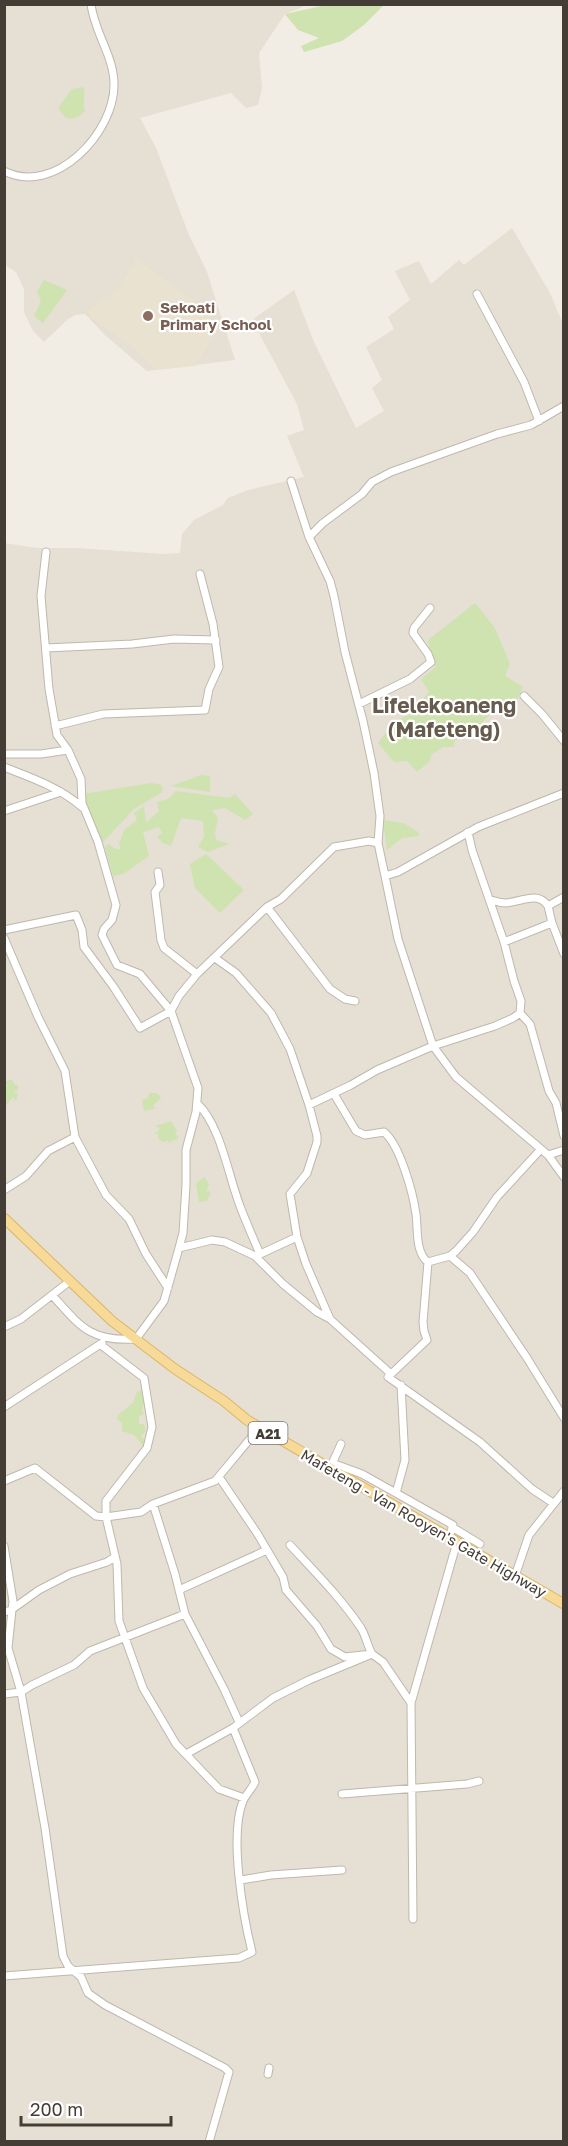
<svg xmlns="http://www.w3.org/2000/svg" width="568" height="2146" font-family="'Golos Text',sans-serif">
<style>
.residential{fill:#e5dfd4}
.education{fill:#eae2d0}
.green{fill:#cee3b0}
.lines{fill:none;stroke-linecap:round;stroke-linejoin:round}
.minor-casing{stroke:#bfb8ac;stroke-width:9}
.major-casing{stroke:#dbb569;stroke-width:11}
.minor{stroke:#fff;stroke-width:7}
.major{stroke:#f7d998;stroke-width:9}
.education-dot{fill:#8d6e63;stroke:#fff;stroke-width:2}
.labels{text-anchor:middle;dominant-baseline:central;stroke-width:4.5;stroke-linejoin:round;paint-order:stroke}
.shield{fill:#fff;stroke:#7c7772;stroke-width:1.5}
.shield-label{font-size:14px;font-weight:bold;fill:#443d35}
.education-label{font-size:15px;font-weight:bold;fill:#785e54;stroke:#fff;text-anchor:start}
.street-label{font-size:15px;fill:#443d35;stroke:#fff}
.district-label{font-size:21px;font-weight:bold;fill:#665b4d;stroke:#fff}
</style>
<rect width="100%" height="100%" fill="#f1ede5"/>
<path class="residential" d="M4,5H307L285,14L259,53L262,88L258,105L246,108L231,93L140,118L156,148L189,235L207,272L235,360L147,371L105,335L85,314L75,315L68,319L44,342L33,331L24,312V289L16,272L5,265Z
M512,228L550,293L563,324V2141H5L4,543L38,548H76L164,554L180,553L182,534L194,520L223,505L228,498L248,490L304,477L287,436L304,430L297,404L252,320L294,290L314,342L356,428L384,411L372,388L382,380L366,347L394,329L388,317L410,300L395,271L419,261L431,284L459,260L464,265Z"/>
<path class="education" d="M136,258L196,302L217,330L196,366L155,370L134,348L94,320L87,312L99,301L111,296L125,277Z"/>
<path class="green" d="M326,5V4L384,5L364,25L342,41L304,52L301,46L319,38L298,30L285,14Z
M83,87C87,95 81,101 85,110C80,117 75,119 66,118L58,108L72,89Z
M44,280L67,290L43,323L34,316L41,301L37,292Z
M475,603L495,628L510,664L505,676L523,687L514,705L495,709L475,730L455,740L454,747H443L431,755L430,761L417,772L407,761L394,762L378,743L390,727L405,716L424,712L425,708L420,709V703L429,692L421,679L436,667L431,661L428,640Z
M201,775L210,776V792L171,786Z
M152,783L161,785L163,789L161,793L134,809L102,843L85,806L83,794Z
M176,791L229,798L235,794L253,814L245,820L225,808L212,810L218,818L215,833L216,840L229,844L208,852L198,847L204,837L203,821L181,818L171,846L163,843L157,837L162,833L159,827L143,832L149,856L123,874L113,876L105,847L109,844L115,849H121L119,844L124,830L137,820L134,813L144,806L146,823L159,811L157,802L168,799Z
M383,820L403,823L418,832L419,836L402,838L387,850Z
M206,854L244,890L220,913L195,888L190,864Z
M11,1079L15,1085H18V1090L14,1092L15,1094L18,1093L16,1101L13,1097L5,1107V1091L7,1086L5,1082Z
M149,1093H157L161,1098L153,1106L155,1109L144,1111L142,1100L148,1098Z
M171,1121L177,1131L175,1133L178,1137L177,1140H173L169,1143L168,1141L163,1142L158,1138V1134L154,1133L159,1131V1128L155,1126Z
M205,1177L209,1185L206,1192L209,1191L211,1194L206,1201L199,1202L196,1183Z
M145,1389L146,1393L142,1411L144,1414L139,1416V1424H144L146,1431L141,1436L146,1441L144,1447L134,1435L122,1431V1423L117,1419L118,1415L133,1403L137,1392Z"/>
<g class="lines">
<defs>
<path id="minor" d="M4,171C55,197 115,132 114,84C114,56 94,32 91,4
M477,294L524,382L539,421
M291,481L309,537L330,581L334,596L345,652L363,721L374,773L380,816L378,843
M309,537L323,523L362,494L372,482L391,472L497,434L531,425L564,406
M46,648L132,644L174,639L216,640
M524,696L542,714L564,741
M359,704L410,679L431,662L428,654L413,633L414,628L430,608
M55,726L103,714L205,710L209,689L219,667L213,624L200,574
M4,754H41L68,750
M4,767C32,778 59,787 82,807
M4,811L61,792
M158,872L160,885L155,892L161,940L164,948L197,974
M385,876L398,939L433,1046L456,1077L548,1155L564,1177
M490,900C495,901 500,903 505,903C520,903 537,890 548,906L564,897
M267,907L330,989L345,999L355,1001
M552,923L564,954
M4,930L76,915L82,930L84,947L113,986L140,1028L171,1011L140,974L117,965L102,935L104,929L112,920L116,905L98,842L82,803L81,779L68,750L57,735L49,689L41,596L46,552
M4,938L38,1017L65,1071L75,1137L106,1195L129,1219L146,1254L168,1288
M504,942L552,923L548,906
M215,958L236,973L271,1013L290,1049L309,1105L317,1136V1142L307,1173L290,1194L297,1237L306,1264L330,1319L391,1374
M520,1013L530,1024L549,1091L556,1103L564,1136
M334,1094L356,1131L365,1135L384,1132C400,1145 413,1193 416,1214C418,1228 415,1253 428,1262L423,1322L424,1331L427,1340L388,1377L480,1442L532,1489L553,1503
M197,1103C221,1126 228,1175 240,1206C246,1222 253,1238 260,1254
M309,1105L351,1085L377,1070L433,1046L495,1026L513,1018L520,1013L521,1001L514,981L504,942L472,850L468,832
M548,1155L564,1150
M4,1190L26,1176L48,1151L75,1137
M179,1248L212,1240L225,1242L255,1256L283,1284L317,1312L330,1319
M256,1256L297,1237
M450,1256L470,1273L527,1358L564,1418
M428,1262L450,1256L456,1251L473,1232L497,1197L541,1149
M52,1295C80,1326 90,1342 136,1339L164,1301L179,1248L183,1233L186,1185V1150L196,1112L198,1088L171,1011L179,996L197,974L267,907L281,899L334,847L369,841L378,843L385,876L398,872L478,827L564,793
M4,1327L21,1319L70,1281
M101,1345L144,1378L152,1427L147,1448L106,1501V1517L117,1564L119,1621L143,1688L176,1744L219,1789L244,1798
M4,1407L102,1343
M332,1463L362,1474L453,1525L449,1538
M331,1466L341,1444
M219,1477L257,1533L283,1577L286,1590L317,1626L331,1649L345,1657L372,1654L383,1662L411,1703
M4,1481L35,1468L96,1516L106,1517L141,1512L153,1504L215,1481L259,1428
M396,1493L405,1460L401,1385
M153,1504L175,1574L185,1614L224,1689L239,1722
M452,1527L480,1544
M4,1546L13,1601L8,1648L21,1692L45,1828L63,1956L68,1966L81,1977L88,1993L105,2005L225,2068L229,2072L209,2142
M515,1576L529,1535L564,1491
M179,1590L267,1550
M4,1612L11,1610L39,1590L70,1574L107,1562L115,1557
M4,1694L21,1692L32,1685L74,1665L90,1651L185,1614
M186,1754L233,1728L273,1698L309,1680L372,1654C367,1645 366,1636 361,1628C340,1597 315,1572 290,1545
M342,1794L467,1784L479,1781
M241,1880L271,1875L342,1870
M413,1919L411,1703L457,1542
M4,1976L239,1958L252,1952C243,1916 229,1835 243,1801C246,1794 252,1789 255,1782L233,1728
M268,2074L269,2068"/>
<path id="major" d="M4,1218L112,1321L175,1369L224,1401L247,1420L564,1604"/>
</defs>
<use href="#minor" class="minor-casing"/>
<use href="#major" class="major-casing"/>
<use href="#minor" class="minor"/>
<use href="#major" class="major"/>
</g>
<circle class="education-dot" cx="148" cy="316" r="6"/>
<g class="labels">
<rect class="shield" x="248.5" y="1422" width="39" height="22" rx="4.5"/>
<g class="shield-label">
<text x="268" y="1433">A21</text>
</g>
<g class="education-label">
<text x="160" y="307">Sekoati<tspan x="160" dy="17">Primary School</tspan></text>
</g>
<g class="street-label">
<text transform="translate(424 1523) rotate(30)">Mafeteng - Van Rooyen's Gate Highway</text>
</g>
<g class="district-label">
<text x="444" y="705">Lifelekoaneng<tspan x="444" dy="24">(Mafeteng)</tspan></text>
</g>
</g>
<rect width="568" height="2146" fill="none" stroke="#443d35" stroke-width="12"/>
<path d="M21 2116v9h150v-9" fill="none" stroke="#443d35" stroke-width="3"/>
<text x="30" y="2116" font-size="18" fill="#443d35" stroke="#ffffff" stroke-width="4.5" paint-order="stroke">200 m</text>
</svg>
